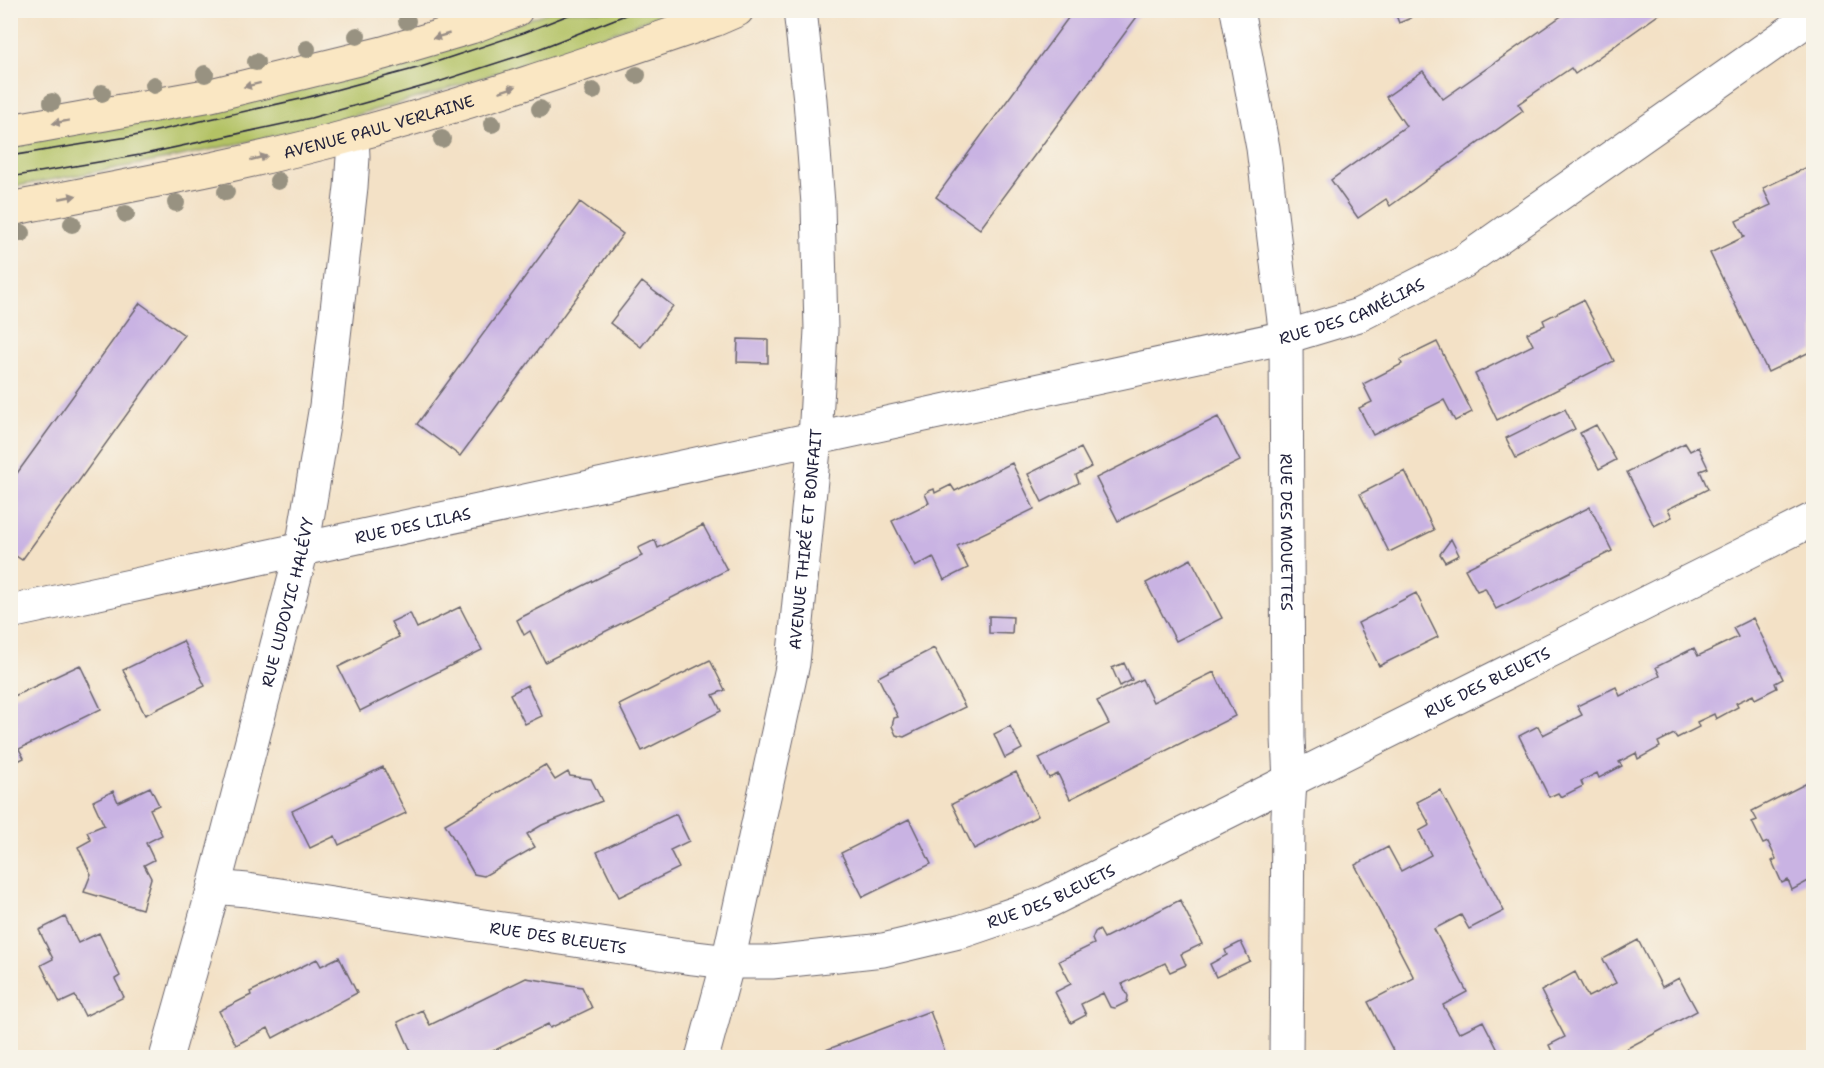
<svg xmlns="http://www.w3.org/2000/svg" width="1824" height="1068" font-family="'Shantell Sans',sans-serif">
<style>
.green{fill:#b3c265;stroke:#6a7250;stroke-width:1.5}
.building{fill:#c9b3e3}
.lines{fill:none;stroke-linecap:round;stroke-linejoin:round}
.street-casing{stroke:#6b656c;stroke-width:35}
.secondary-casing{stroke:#6b656c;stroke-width:35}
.street{stroke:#fff;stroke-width:33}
.secondary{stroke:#fae7c3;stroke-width:33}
.tram{stroke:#22223b;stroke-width:1.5}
.tree{fill:#989281}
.oneway{fill:#998e86}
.labels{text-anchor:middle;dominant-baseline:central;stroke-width:4.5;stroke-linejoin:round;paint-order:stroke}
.street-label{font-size:16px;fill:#22223b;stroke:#f7f3e8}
</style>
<rect width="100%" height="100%" fill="#f7f3e8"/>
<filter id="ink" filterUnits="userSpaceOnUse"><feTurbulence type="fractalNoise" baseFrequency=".0167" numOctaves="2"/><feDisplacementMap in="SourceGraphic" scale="12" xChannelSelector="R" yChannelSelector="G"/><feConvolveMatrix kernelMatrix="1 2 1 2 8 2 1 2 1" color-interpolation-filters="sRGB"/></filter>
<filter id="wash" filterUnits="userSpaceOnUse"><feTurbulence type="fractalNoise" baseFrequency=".008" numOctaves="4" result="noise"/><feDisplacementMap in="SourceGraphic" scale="24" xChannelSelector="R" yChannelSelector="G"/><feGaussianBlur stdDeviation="1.35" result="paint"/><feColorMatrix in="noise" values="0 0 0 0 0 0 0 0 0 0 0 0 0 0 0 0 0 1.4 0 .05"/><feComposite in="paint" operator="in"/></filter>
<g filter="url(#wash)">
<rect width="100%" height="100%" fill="#f3e1c6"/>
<path class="green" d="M551,11H671L558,53L435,93L302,130L162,160L11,187V145L507,27Z"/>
<g id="blocks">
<path class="building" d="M1074,10H1142L980,229L936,197Z
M1394,10H1408L1411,18L1399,23Z
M1570,10H1665L1575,74L1571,68L1518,104L1523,111L1390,206L1386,199L1358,218L1331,180L1406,126L1386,97L1423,71L1443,99Z
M1814,164V350L1768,372L1710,253L1744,237L1736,221L1771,205L1763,188Z
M580,202L623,234L460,456L417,424Z
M642,282L673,306L641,347L610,323Z
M1583,300L1614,361L1497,420L1475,374L1533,345L1527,333L1545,325L1543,320Z
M140,303L184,335L22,560L10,552V483Z
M738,339L768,340V363L737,362Z
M1437,342L1472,412L1455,421L1444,400L1373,435L1359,408L1372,402L1363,384L1402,364L1400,360Z
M1565,409L1575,429L1516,458L1506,438Z
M1218,417L1240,461L1118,521L1096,478Z
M1596,425L1616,460L1599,469L1580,433Z
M1685,443L1690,451L1698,447L1708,468L1700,471L1708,489L1668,509L1672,517L1654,526L1627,472Z
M1081,448L1091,467L1076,475L1079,483L1042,502L1028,474Z
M1012,463L1034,509L957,546L968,568L944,580L933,557L915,567L892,521L929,503L925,494L929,491L934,489L935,493L951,485L955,491Z
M1405,471L1434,530L1389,552L1360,494Z
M1590,507L1612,551L1496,609L1485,588L1477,591L1465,569Z
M703,525L727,570L545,662L530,631L524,635L517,620L522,617L642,556L638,548L655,540L658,548Z
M1451,539L1459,555L1445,562L1440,554Z
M1191,559L1222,618L1176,641L1146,583Z
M1416,593L1438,637L1379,666L1358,623Z
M460,607L482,650L360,711L338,667L399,637L391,622L410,613L417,628Z
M989,616L1013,617L1012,634L989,633Z
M1753,618L1783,679L1775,683L1777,688L1755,699L1753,695L1736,703L1738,707L1716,719L1714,714L1697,722L1699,727L1677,738L1674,734L1658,742L1660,747L1638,759L1636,753L1619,762L1622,766L1599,778L1597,773L1581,781L1583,786L1561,797L1558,793L1549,797L1519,736L1538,726L1543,735L1582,715L1577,706L1616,687L1620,696L1660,676L1656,667L1694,648L1698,656L1738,637L1733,628Z
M183,641L205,686L145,715L123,670Z
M934,648L965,707L904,737L896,735L892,726L894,718L898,717L878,677Z
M710,660L725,690L713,695L721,711L642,751L619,705Z
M1124,663L1132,680L1120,686L1112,668Z
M80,665L101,709L19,749L24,758L10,765V698Z
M1214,672L1235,716L1070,799L1058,774L1049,778L1039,758L1109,724L1097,701L1142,679L1153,702Z
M527,685L542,716L525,724L510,694Z
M1010,726L1022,749L1005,758L994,734Z
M545,765L555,780L568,772L570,776L591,779L602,801L542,825L527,834L535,847L484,876L474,874L445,824Z
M383,767L406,813L339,845L335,836L310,848L292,811Z
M1016,772L1038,816L974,849L952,804Z
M1813,780L1814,878L1792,890L1788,880L1782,883L1772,861L1776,859L1768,842L1763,844L1752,822L1757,820L1752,811Z
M150,787L159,805L150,809L162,835L146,843L154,860L144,865L151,878L142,909L84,892L91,874L78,847L91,840L87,832L104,825L93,801L113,791L118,802Z
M1440,790L1504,911L1469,929L1461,915L1434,929L1467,992L1443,1005L1459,1033L1483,1021L1502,1058H1397L1368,1002L1414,978L1355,865L1388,847L1401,871L1431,855L1419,831L1430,825L1417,802Z
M676,814L689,841L670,850L679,868L619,897L597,852Z
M909,819L931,864L863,897L841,853Z
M1180,900L1202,944L1181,954L1186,965L1170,972L1165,963L1122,984L1128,996L1127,1002L1115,1008L1110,1007L1103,993L1081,1004L1086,1015L1071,1023L1055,992L1071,984L1059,961L1094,944L1092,939L1095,932L1099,929L1104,938Z
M65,917L78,943L99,933L120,976L115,979L124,997L85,1016L75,996L60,1003L41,965L53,959L39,930Z
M1638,940L1662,987L1679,978L1697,1011L1609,1058H1555L1549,1045L1565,1037L1541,991L1575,972L1588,997L1616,983L1603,959Z
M1241,942L1250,961L1216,977L1210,964L1227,955L1225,950Z
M339,957L357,993L273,1038L268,1028L236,1045L219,1011L251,995L250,992L317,959L321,966Z
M526,978L582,987L592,1008L550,1028L548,1024L479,1058H414L398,1022L422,1010L430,1025Z
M930,1011L947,1058H807V1057Z"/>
</g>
</g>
<g filter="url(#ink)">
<use href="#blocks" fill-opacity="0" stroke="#6b656c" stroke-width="1.5"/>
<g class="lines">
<defs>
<g id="street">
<path id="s1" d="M1237,10L1263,148L1286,337L1288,738L1290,781L1288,815L1286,1058"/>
<path id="s2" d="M10,612L1286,337L1359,315L1463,262L1814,15"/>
<path id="s3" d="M214,887L247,890L686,957L728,962H772L883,950L963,931L1043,904L1814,519"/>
<path id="s4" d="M166,1058L214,887L302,549L326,406L351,187L353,157L352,136"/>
<path id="s5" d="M702,1058L728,962L793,663L815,439L821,330L818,204L810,100L800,10"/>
</g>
<g id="secondary">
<path d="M10,131L211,95L383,53L471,27L516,10"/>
<path id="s6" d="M10,209C125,186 241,166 353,135C475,102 594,61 714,20L737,10"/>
</g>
</defs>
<use href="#street" class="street-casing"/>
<use href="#secondary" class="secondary-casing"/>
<use href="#street" class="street"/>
<use href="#secondary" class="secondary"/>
<path class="tram" d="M10,156L134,136L305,98L421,67L523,33L581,10
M10,177L140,155L311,118L435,83L531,52L638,10"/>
</g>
<g class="tree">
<circle cx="407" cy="21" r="9"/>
<circle cx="357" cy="36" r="9"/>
<circle cx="307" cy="49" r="9"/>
<circle cx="256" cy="62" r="9"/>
<circle cx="205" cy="74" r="9"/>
<circle cx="637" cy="75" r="9"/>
<circle cx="154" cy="85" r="9"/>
<circle cx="593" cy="91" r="9"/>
<circle cx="102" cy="93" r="9"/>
<circle cx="52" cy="102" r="9"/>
<circle cx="540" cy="109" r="9"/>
<circle cx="492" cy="124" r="9"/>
<circle cx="442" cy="139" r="9"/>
<circle cx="278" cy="181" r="9"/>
<circle cx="226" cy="192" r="9"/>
<circle cx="176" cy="203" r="9"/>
<circle cx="126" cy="214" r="9"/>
<circle cx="72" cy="224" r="9"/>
<circle cx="22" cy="233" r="9"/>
</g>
<defs><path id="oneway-solid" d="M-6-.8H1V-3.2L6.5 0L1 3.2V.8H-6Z" transform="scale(1.5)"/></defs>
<g class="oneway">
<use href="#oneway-solid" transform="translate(441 36) rotate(164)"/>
<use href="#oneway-solid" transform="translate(252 85) rotate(166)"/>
<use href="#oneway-solid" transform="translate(508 89) rotate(-18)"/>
<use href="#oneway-solid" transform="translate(61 122) rotate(170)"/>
<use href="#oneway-solid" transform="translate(259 158) rotate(-14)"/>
<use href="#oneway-solid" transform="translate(68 197) rotate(-11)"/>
</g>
</g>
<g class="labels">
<g class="street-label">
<text stroke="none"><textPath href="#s6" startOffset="378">AVENUE PAUL VERLAINE</textPath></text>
<text stroke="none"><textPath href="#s2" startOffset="1376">RUE DES CAMÉLIAS</textPath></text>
<text stroke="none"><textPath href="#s2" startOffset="412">RUE DES LILAS</textPath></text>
<text stroke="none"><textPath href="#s1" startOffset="526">RUE DES MOUETTES</textPath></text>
<text stroke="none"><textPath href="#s5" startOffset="530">AVENUE THIRÉ ET BONFAIT</textPath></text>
<text stroke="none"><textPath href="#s4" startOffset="472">RUE LUDOVIC HALÉVY</textPath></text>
<text stroke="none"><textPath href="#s3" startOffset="1338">RUE DES BLEUETS</textPath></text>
<text stroke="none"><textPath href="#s3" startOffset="852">RUE DES BLEUETS</textPath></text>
<text stroke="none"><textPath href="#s3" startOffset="348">RUE DES BLEUETS</textPath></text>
</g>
</g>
<rect width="1824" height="1068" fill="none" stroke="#f7f3e8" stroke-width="36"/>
</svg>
